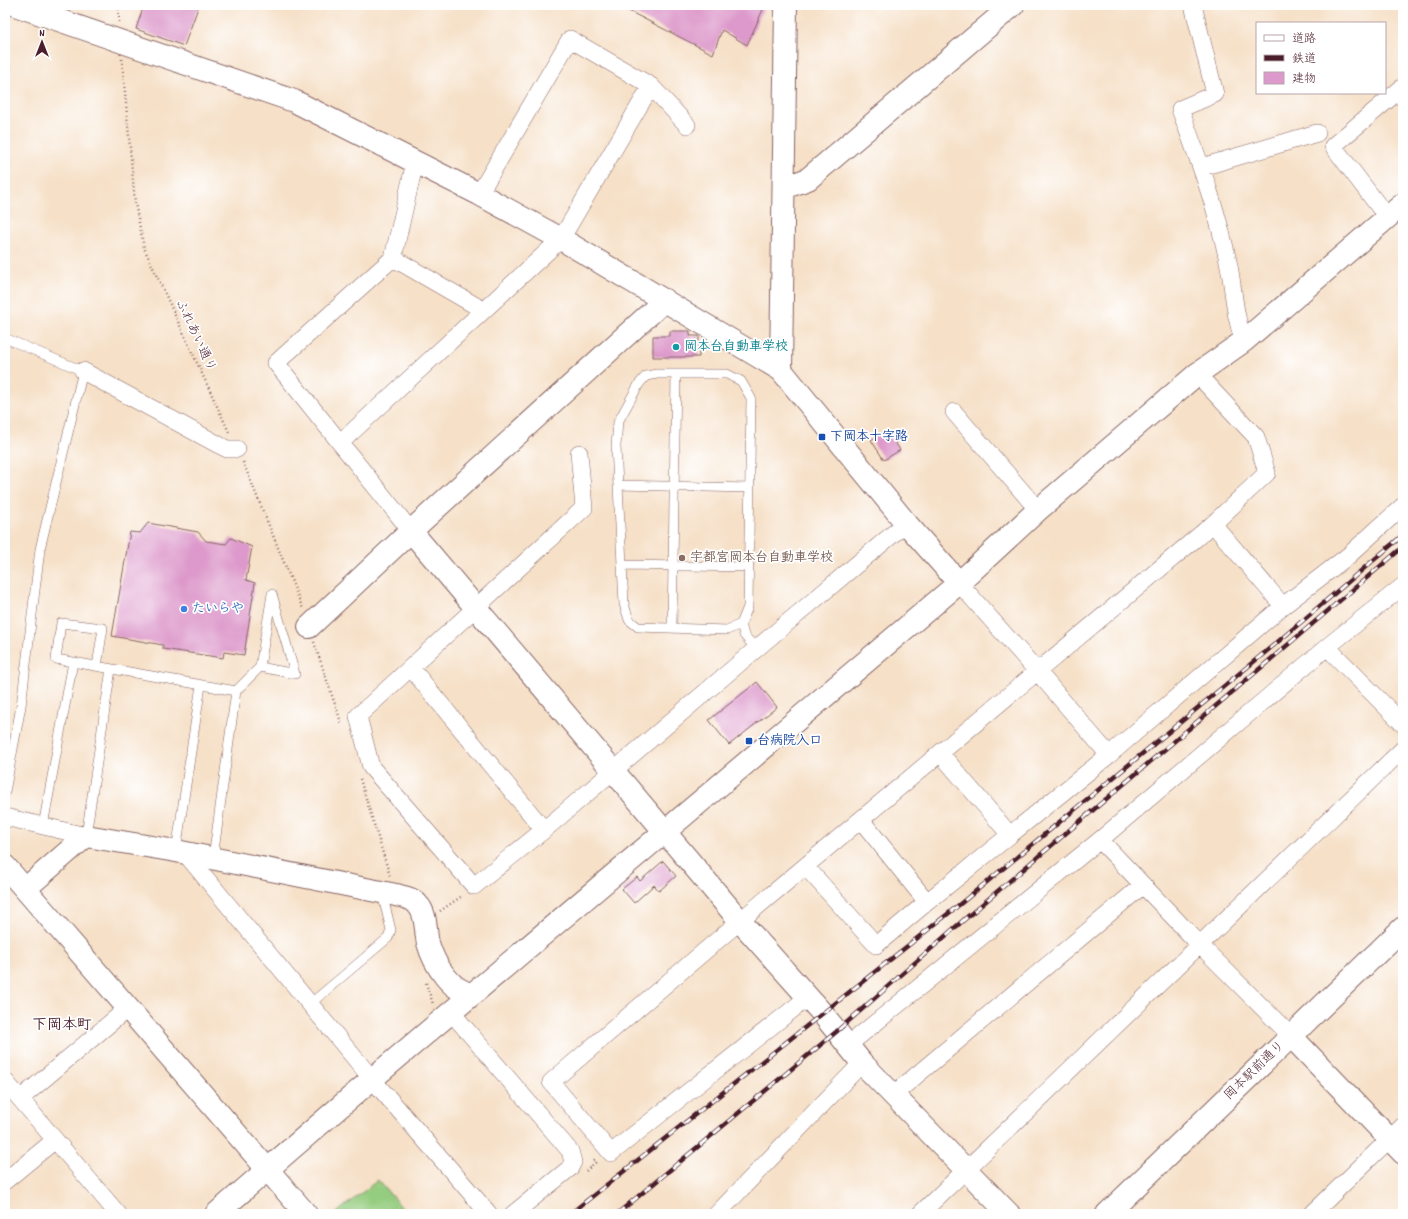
<svg xmlns="http://www.w3.org/2000/svg" width="1408" height="1219" font-family="Dekko,'Klee One',sans-serif">
<style>
.green{fill:#95cd80;stroke:#707656}
.building{fill:#dd99cb}
.lines{fill:none;stroke-linecap:round;stroke-linejoin:round}
.lane-casing{stroke:#866362;stroke-width:10}
.street-casing{stroke:#866362;stroke-width:18}
.secondary-casing{stroke:#866362;stroke-width:24}
.primary-casing{stroke:#866362;stroke-width:24}
.path{stroke:#866362;stroke-width:2.5;stroke-dasharray:1 3;stroke-linecap:butt}
.lane{stroke:#fff;stroke-width:9}
.street{stroke:#fff;stroke-width:17}
.secondary{stroke:#fff;stroke-width:22}
.primary{stroke:#fff;stroke-width:22}
.rail-casing{stroke:#4a1f2b;stroke-width:4.5}
.rail{stroke:#fff;stroke-width:3;stroke-dasharray:9;stroke-linecap:butt}
.culture-dot{fill:#0f9aa8;stroke:#fff;stroke-width:1.5}
.transit-dot{fill:#1a4fb4;stroke:#fff;stroke-width:1.5}
.education-dot{fill:#8d6e63;stroke:#fff;stroke-width:1.5}
.shop-dot{fill:#3f7fe0;stroke:#fff;stroke-width:1.5}
.labels{text-anchor:middle;dominant-baseline:central;stroke-width:3.5;stroke-linejoin:round;paint-order:stroke}
.street-label{font-size:13px;fill:#4a1f2b;stroke:#fff}
.culture-label{font-size:13px;font-weight:bold;fill:#0d838f;stroke:#fff;text-anchor:start}
.transit-label{font-size:13px;font-weight:bold;fill:#164399;stroke:#fff;text-anchor:start}
.education-label{font-size:13px;font-weight:bold;fill:#785e54;stroke:#fff;text-anchor:start}
.shop-label{font-size:13px;font-weight:bold;fill:#366cbe;stroke:#fff;text-anchor:start}
.quarter-label{font-size:15px;font-weight:bold;fill:#4a1f2b;stroke:#fff}
</style>
<rect width="100%" height="100%" fill="#fff"/>
<filter id="ink" filterUnits="userSpaceOnUse"><feTurbulence type="fractalNoise" baseFrequency=".025" numOctaves="2"/><feDisplacementMap in="SourceGraphic" scale="8" xChannelSelector="R" yChannelSelector="G"/><feConvolveMatrix kernelMatrix="1 2 1 2 8 2 1 2 1" color-interpolation-filters="sRGB"/></filter>
<filter id="wash" filterUnits="userSpaceOnUse"><feTurbulence type="fractalNoise" baseFrequency=".012" numOctaves="4" result="noise"/><feDisplacementMap in="SourceGraphic" scale="16" xChannelSelector="R" yChannelSelector="G"/><feGaussianBlur stdDeviation="0.9" result="paint"/><feColorMatrix in="noise" values="0 0 0 0 0 0 0 0 0 0 0 0 0 0 0 0 0 1.4 0 .05"/><feComposite in="paint" operator="in"/></filter>
<g filter="url(#wash)">
<rect width="100%" height="100%" fill="#f6e0c7"/>
<path class="green" d="M378,1180L407,1214H335Z"/>
<g id="blocks">
<path class="building" d="M144,5H199L184,46L136,29Z
M617,5H765L747,45L722,30L713,54Z
M670,331H690V336H699V357H653V336H670Z
M887,430L900,450L884,460L871,440Z
M148,523L198,532L206,541L226,544L231,538L252,547L246,580L255,583L244,655L224,652L223,658L163,649V645L112,636L130,532L140,533Z
M757,682L777,707L729,745L709,720Z
M663,861L676,876L659,891L654,885L634,903L622,889L637,877L640,881Z"/>
</g>
</g>
<g filter="url(#ink)">
<use href="#blocks" fill-opacity="0" stroke="#866362" stroke-width="1"/>
<g class="lines">
<defs>
<path id="lane" d="M5,338L83,371L40,549L21,706L5,792
M657,374H727L741,381L751,398L748,607L741,624L727,630L638,627L629,620L624,604L616,446L618,422L639,384L646,376Z
M618,485L750,488
M622,565L749,567
M741,624L744,635L756,649
M672,628L676,374
M73,662L56,659L61,623L103,628L97,666
M43,826L73,662L236,691L260,667L272,594L295,674L260,667
M86,836L111,669
M176,851L201,685
M213,858L236,691
M310,1004L388,938L391,930L382,893"/>
<path id="street" d="M1193,5L1215,94L1180,109C1199,161 1218,211 1229,266C1234,291 1234,316 1244,341
M1202,167L1317,133
M479,194L570,39L651,86L687,125
M1387,217L1333,146L1403,87
M393,258L483,310
M83,371L219,445L227,449H237
M954,412L1038,510
M340,443L561,239L651,86
M579,453L584,508L358,716L371,767L474,886L544,830L756,649L906,523
M1213,524L1283,606
M411,531L276,363L393,258L415,162
M959,583L1037,671L1109,755
M1327,647L1403,724
M411,668L544,830
M941,754L1010,835
M5,817L86,836
M861,820L927,902
M1100,840L1200,945L1291,1036
M185,853L372,1079L489,1214
M806,867L876,945L927,902L1109,755L1283,606L1348,556L1403,506
M807,998L611,1153L551,1082L740,921L1213,524L1267,473L1256,437L1197,374
M452,1013L570,1151L573,1162L570,1168L513,1214
M847,1046L1100,840L1327,647L1403,586
M5,1081L118,1214
M893,1095L1143,885
M20,1099L128,1008
M5,1181L55,1140
M717,1214L862,1063
M920,1214L1403,749
M1312,1214L1403,1126"/>
<path id="secondary" d="M15,5L294,101L479,194L561,239L781,370
M786,5L781,370L906,523L959,583
M784,188L808,179L1013,5
M411,531L740,921L822,1013L862,1063L1009,1214
M309,627L411,531L665,300
M5,866L306,1214
M25,889L86,836L176,851L396,895C404,897 413,898 418,905C427,914 425,931 428,943C434,964 451,992 473,994
M1291,1036L1403,1153
M216,1214L372,1079L959,583L1038,510L1197,374L1244,341L1403,204"/>
<path id="primary" d="M1107,1214L1403,928"/>
</defs>
<use href="#lane" class="lane-casing"/>
<use href="#street" class="street-casing"/>
<use href="#secondary" class="secondary-casing"/>
<use href="#primary" class="primary-casing"/>
<path class="path" d="M118,5L119,22
M122,59L135,203L144,248L229,432
M243,462L303,609
M314,642L342,725
M360,779L390,876
M440,911L462,896
M426,983L433,1004
M586,1171L596,1162L592,1158"/>
<use href="#lane" class="lane"/>
<use href="#street" class="street"/>
<use href="#secondary" class="secondary"/>
<use href="#primary" class="primary"/>
<defs>
<path id="rail" d="M570,1214L954,909L1280,640L1403,535
M617,1214L836,1032L966,918L1403,547"/>
</defs>
<use href="#rail" class="rail-casing"/>
<use href="#rail" class="rail"/>
</g>
</g>
<circle class="culture-dot" cx="676" cy="347" r="4"/>
<g class="transit-dot">
<rect x="818" y="433" width="8" height="8" rx="2"/>
<rect x="745" y="737" width="8" height="8" rx="2"/>
</g>
<circle class="education-dot" cx="682" cy="558" r="4"/>
<circle class="shop-dot" cx="184" cy="609" r="4"/>
<g class="labels">
<g class="street-label">
<text transform="translate(195 336) rotate(65)">ふれあい通り</text>
<text transform="translate(1255 1071) rotate(-44)">岡本駅前通り</text>
</g>
<g class="culture-label">
<text x="684" y="347">岡本台自動車学校</text>
</g>
<g class="transit-label">
<text x="830" y="437">下岡本十字路</text>
<text x="757" y="741">台病院入口</text>
</g>
<g class="education-label">
<text x="690" y="558">宇都宮岡本台自動車学校</text>
</g>
<g class="shop-label">
<text x="192" y="609">たいらや</text>
</g>
<g class="quarter-label">
<text x="62" y="1026">下岡本町</text>
</g>
</g>
<rect width="1408" height="1219" fill="none" stroke="#fff" stroke-width="20"/>
<rect x="1256" y="22" width="130" height="72" fill="#ffffff" stroke="#b7a5aa"/>
<rect x="1264" y="35" width="20" height="6" fill="#ffffff" stroke="#b7a5aa"/>
<text x="1292" y="42" font-size="12" fill="#4a1f2b">道路</text>
<rect x="1264" y="55" width="20" height="6" fill="#4a1f2b" stroke="#b7a5aa"/>
<text x="1292" y="62" font-size="12" fill="#4a1f2b">鉄道</text>
<rect x="1264" y="72" width="20" height="12" fill="#dd99cb" stroke="#b7a5aa"/>
<text x="1292" y="82" font-size="12" fill="#4a1f2b">建物</text>
<g transform="translate(42 42)" stroke="#ffffff" stroke-width="3" paint-order="stroke">
<path d="M0-3L7 15L0 10L-7 15Z" fill="#4a1f2b"/>
<text y="-6" font-size="11" font-weight="bold" text-anchor="middle" fill="#4a1f2b">N</text>
</g>
</svg>
